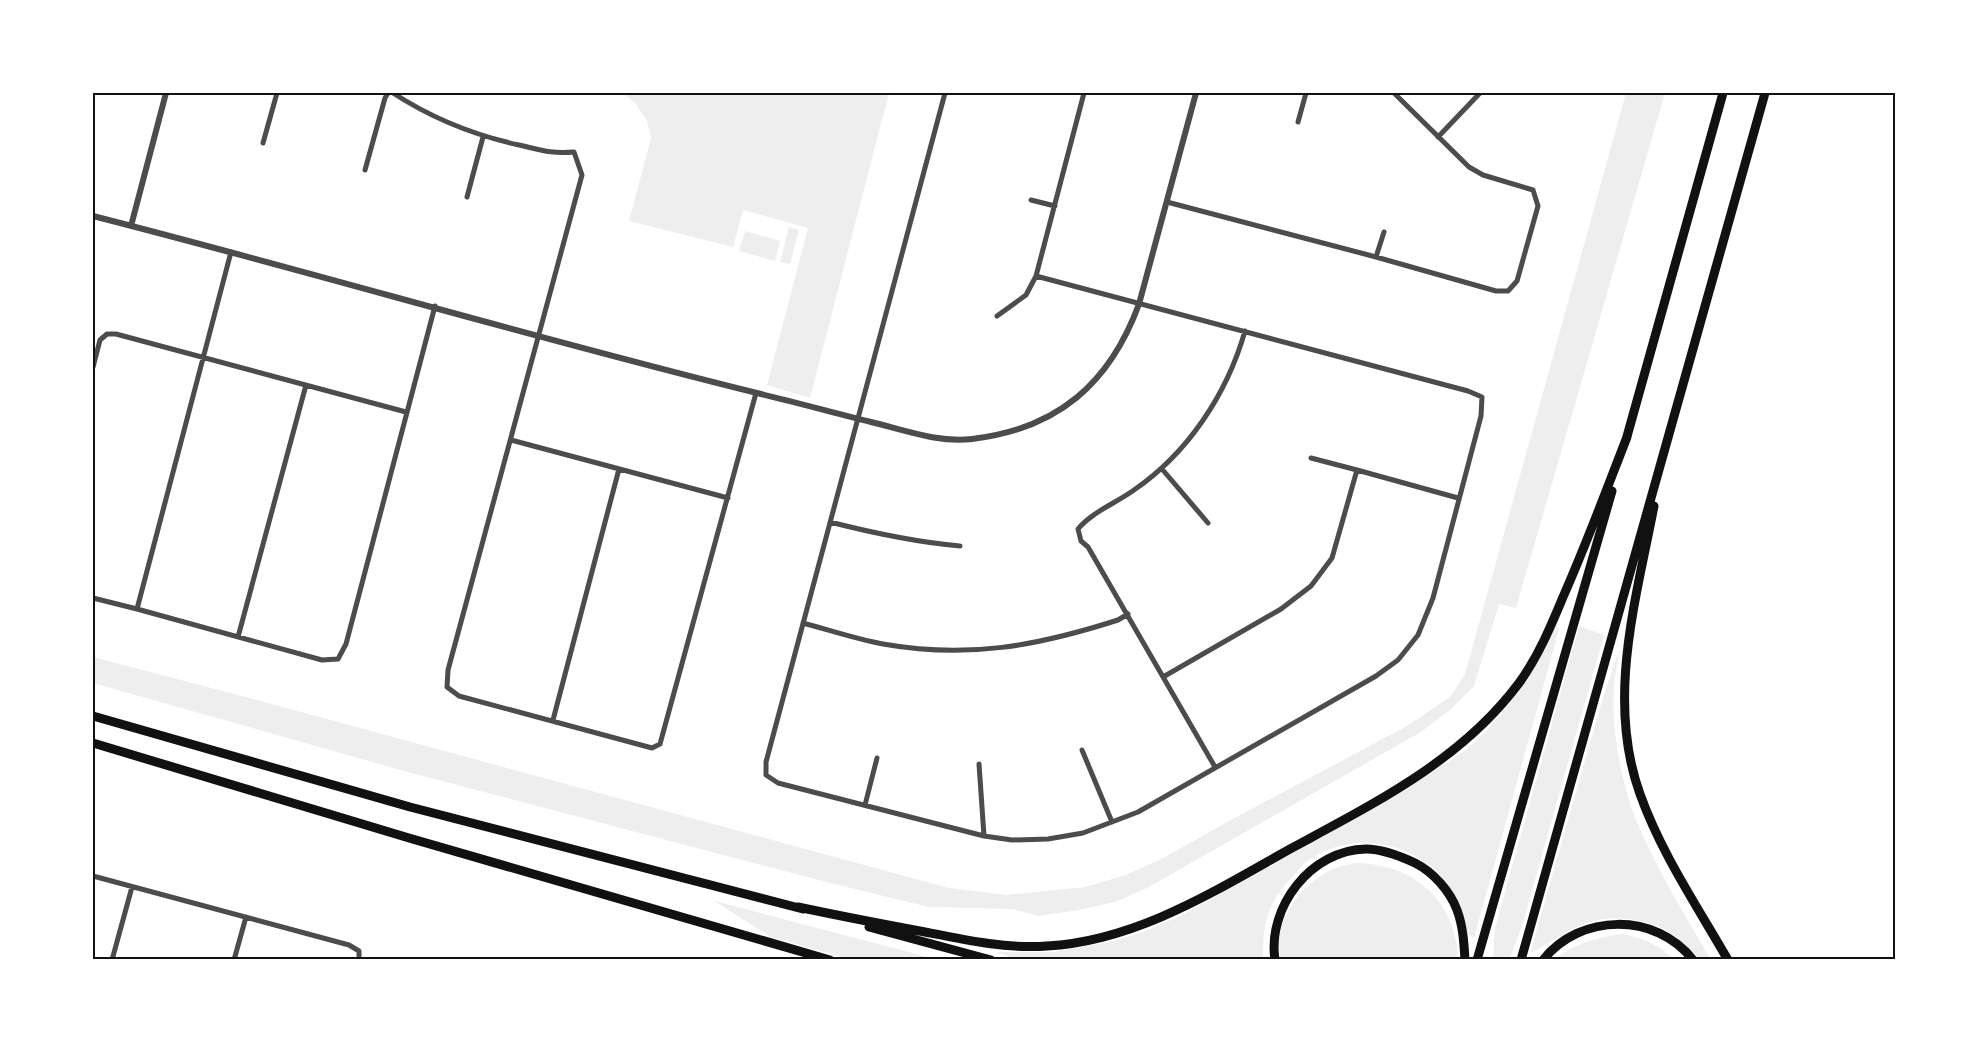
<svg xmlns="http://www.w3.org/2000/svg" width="1988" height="1053" font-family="'Times New Roman',serif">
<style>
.green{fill:#eee}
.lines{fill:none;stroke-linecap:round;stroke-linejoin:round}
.minor{stroke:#4c4c4c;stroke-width:5}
.tertiary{stroke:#4c4c4c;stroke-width:6}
.motorway{stroke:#111;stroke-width:9}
.neatline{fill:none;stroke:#111;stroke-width:2}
</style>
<rect width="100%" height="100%" fill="#fff"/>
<path class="green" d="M623,93H889L810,398L767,385L808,228L743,210L733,247L629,221L651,138L647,121L635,103Z
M1626,93H1665L1516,608L1499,604L1474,686L1449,711L1421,732L1147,888L1115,902L1079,910L1038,916L1013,909L929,907L830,883L404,771L93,683V657L257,700L949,888L1007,895L1085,887L1126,875L1163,858L1231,820L1407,726L1450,697L1465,674Z
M789,227L799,230L790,264L780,262Z
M745,231L780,241L775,261L739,251Z
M1579,626L1604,635L1522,926L1509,960H1493L1495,928Z
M1556,627L1559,628L1558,633L1474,938L1468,934C1461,908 1450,881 1428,864C1394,838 1339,835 1305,863C1298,869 1292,877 1286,884C1279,892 1271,904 1268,915C1263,930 1263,945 1263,960H1022L993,952H1053L1109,942L1141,933L1184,914L1399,794L1463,752L1487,730L1508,706L1532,672Z
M1619,650C1618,662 1615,675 1614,687C1611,729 1621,783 1637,822C1657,870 1685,915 1711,960H1698C1676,922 1618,908 1579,926C1562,934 1547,945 1530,953L1602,701Z
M1355,863C1412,863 1457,900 1458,960H1281C1271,922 1302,881 1336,868C1342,865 1349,865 1355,863Z
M714,901H715L939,960H852L771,937Z
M1622,934C1644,938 1659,945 1675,960H1553C1575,944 1595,938 1622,934Z"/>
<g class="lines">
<path class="minor" d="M393,93C433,119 473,135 519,145C541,150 551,154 574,152L582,175L448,670L447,687L459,696L652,748L660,744L756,393
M945,93L766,762V775L778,783L984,836L1012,840L1048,839L1083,833L1138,812L1376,676L1398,660L1418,635L1433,598L1481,416L1482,397L1468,391L1036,276L1084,93
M1298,122L1306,93
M1438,137L1480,93
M263,143L277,93
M365,170L385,98L388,93
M467,197L483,137
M1031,200L1055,206
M1167,202L1376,257L1496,291H1508L1517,281L1538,206L1533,190L1483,175L1469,167L1394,93
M231,252L137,609L322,660L338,659L346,644L435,306
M1376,257L1384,232
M997,316L1026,295L1036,276
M93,367L100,340L107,334H116L406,412
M511,440L728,498
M1311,458L1357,470
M1162,469L1208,523
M830,522C873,533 915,542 960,546
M93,598L137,609
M803,623C829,630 856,639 883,644C968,659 1037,646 1118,620L1128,614
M238,637L306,385
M1163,677L1281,609L1311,586L1332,558L1357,470L1458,498
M553,720L619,469
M1082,750L1112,822
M979,764L984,836
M1215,767L1088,547L1081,541L1078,529C1092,512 1116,503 1134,490C1188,453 1227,394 1245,331
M865,805L877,758
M93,876L349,945L359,951V960
M112,960L132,887
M234,960L246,917"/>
<path class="tertiary" d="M93,216C316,273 537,339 761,394C798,403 835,413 871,422C904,430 938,443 972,439C1058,429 1110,383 1139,304L1196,93
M131,226L166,93"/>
<path class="motorway" d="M1626,440L1723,93
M1654,506C1636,600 1606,700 1640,794C1661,853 1697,906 1728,960
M93,716L410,807L803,909
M93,743L409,838L830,960
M798,907C840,916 882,924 925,932C965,940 1007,949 1047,946C1136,941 1215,891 1290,849C1373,804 1461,761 1519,683C1538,657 1551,626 1563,597C1586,545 1606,491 1627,437
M869,927L991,960
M1275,960C1267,907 1311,850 1366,849C1383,849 1400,856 1415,863C1433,872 1450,891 1457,910C1463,926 1464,943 1465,960
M1477,960L1612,491
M1521,960L1765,93
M1543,960C1580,913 1656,912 1693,960"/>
</g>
<rect width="1988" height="1053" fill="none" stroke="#ffffff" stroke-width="189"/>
<rect x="94" y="94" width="1800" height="864" class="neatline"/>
</svg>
